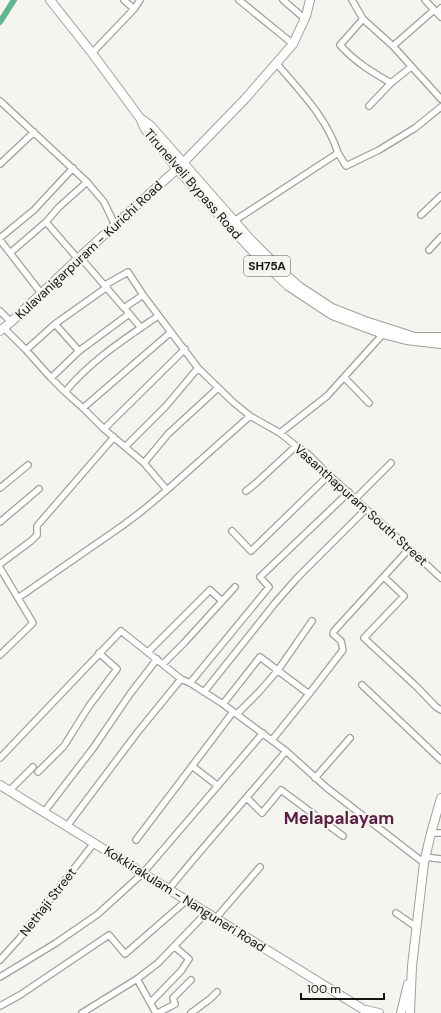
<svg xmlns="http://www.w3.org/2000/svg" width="441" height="1013" font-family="'DM Sans',sans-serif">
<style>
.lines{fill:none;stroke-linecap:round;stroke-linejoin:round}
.canal{stroke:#61b58f;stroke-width:6}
.minor-casing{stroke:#9fa09b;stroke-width:8}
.secondary-casing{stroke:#9fa09b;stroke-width:10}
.primary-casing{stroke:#9fa09b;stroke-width:10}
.minor{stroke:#fff;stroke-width:5.5}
.secondary{stroke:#fff;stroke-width:8}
.primary{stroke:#fff;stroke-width:8}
.labels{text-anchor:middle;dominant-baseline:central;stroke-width:4;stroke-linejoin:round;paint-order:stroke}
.shield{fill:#f4f5ef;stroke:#575854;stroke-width:1}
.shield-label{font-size:12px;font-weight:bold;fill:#141412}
.street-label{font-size:13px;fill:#141412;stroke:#f4f5ef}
.district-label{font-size:17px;font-weight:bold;fill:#5a1e45;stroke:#f4f5ef}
</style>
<rect width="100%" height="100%" fill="#f4f5ef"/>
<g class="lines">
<path class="canal" d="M0,22L14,0"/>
<defs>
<path id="minor" d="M124,0L134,9
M239,0L293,44
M283,0L305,19
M352,0L363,19L393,46L441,99
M425,0L441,17
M437,13L441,8
M363,19L340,45C355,62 372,72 391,83
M393,46L434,10
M92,53L134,9L140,0
M0,101L87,182L104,202L115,225
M369,106L391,83L411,67
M338,153L346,166L379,150L415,128L441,107
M0,164L34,132
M421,215L441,196
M234,221L338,153C327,118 300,91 277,64
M0,238L34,210L73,168
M0,240L41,293
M429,250L441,237
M10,253L46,222
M80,257L124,308L143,295L198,368L233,402L250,416L280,433L296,446L307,453L329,475L441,578
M78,259L46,222L59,207L87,182
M105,285L128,272L143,295
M0,311L11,322
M127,311L141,328
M55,324L79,351L129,314
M4,328L26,350L55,324L107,287
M26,350L51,378L65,392L83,408L104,429L144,463L167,490L250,416
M344,377L369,403
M51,378L79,351
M65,392C90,361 126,338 158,316
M83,408L171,332
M104,429L185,349
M280,433L327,396L383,334
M125,447L166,406L198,368
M144,463L168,434L218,388
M0,488L28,465
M246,491L255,484L296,446
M349,492L260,577L269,587L190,683L223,704L286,751L327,788L424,863
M355,499L391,463
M0,522L39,489
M232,531L251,551L329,475
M0,564L31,541L37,535V526L114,437
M0,568L33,623L0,655
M384,577L404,596L364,638L418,688L436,707L441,710
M18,598L122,526L142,511L167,490
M148,652L210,590L222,601
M163,664L184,643L235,587
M362,685L441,760
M204,692L275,603L297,578L366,509
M309,694L343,650L341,641L333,634L334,631L409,549
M223,704L260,657L309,694L272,740
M237,714L259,692L278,670L312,621
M0,758L121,631L181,679
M192,766L218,786
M38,772L64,746L89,706L117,669L99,653
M315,778L350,738
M9,791L33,767
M247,798L262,813L281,790L343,836
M44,812L94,747L130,694L157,659
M67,826L137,733L181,679L190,683
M431,833H441
M136,840L233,712
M425,857L441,859
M169,889C207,842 248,797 286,751
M396,913L416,927
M216,918L260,867
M0,960L19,939L94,843
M0,977L56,943L98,914L143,873L263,733
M137,979L156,1013
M151,1002L181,971L189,959L175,947
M0,1006L20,995L109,935L125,954L187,900
M82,1013L137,979L158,963L207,912
M158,1013L175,1004L173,998L191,980
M191,1013L210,999L217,992"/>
<path id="secondary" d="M0,331L11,322L84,253L177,169L245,99L293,44L306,16L310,0
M0,785L369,1013
M366,1010L379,1013"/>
<path id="primary" d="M50,0L92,53L140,118L145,129L177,169L229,226L262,261L288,286L332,315L383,334L406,340L441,344
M140,118L150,125L251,240L286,275L300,287L332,308L365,321L415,337H441
M401,1013L408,984
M410,1013L412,966L424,863L431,833L441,798"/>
</defs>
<use href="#minor" class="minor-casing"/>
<use href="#secondary" class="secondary-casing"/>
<use href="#primary" class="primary-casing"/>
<use href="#minor" class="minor"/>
<use href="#secondary" class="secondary"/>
<use href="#primary" class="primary"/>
</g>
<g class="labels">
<rect class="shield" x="244" y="256" width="46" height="20" rx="3"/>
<g class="shield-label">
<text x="267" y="266">SH75A</text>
</g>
<g class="street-label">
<text transform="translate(193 184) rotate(49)">Tirunelveli Bypass Road</text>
<text transform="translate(89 250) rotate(-43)">Kulavanigarpuram - Kurichi Road</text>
<text transform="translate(361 505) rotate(42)">Vasanthapuram South Street</text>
<text transform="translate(185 899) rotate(32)">Kokkirakulam - Nanguneri Road</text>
<text transform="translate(48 902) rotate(-52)">Nethaji Street</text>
</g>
<g class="district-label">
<text x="339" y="818">Melapalayam</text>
</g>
</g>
<path d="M301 993v6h83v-6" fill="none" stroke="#141412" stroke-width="2"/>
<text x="307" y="993" font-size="12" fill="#141412" stroke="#f4f5ef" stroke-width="3" paint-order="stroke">100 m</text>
</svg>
